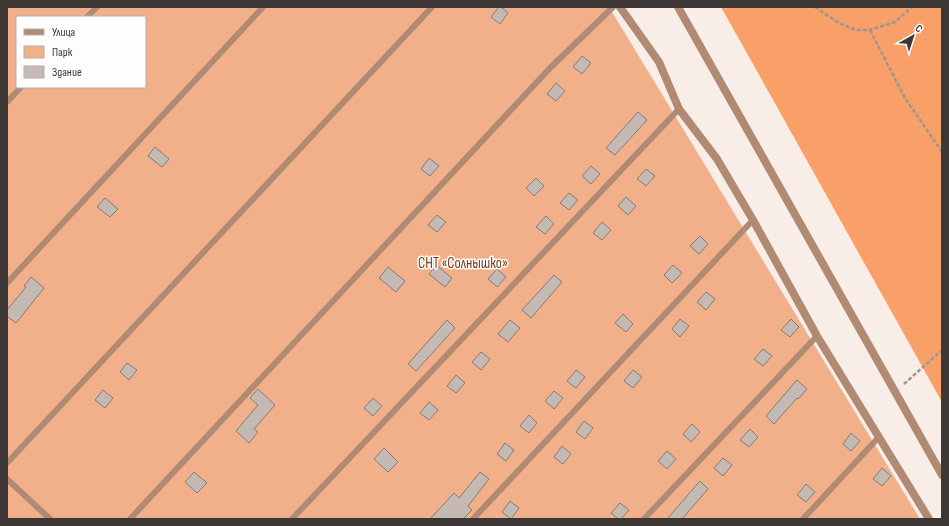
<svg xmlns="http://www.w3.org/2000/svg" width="949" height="526" font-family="'Sofia Sans Condensed',sans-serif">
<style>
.green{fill:#f1b08a;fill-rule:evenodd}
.forest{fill:#f9a069}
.building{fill:#c4b9b3;stroke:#857b76}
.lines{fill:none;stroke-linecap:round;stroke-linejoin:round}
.path{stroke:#9d9590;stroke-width:2.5;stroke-dasharray:4 2;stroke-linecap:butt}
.service{stroke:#b18a74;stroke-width:6}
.minor{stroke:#b18a74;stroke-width:8}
.labels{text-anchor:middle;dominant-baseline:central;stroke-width:3;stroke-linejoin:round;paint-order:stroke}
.park-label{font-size:15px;fill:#763d15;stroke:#fffdfc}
</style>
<rect width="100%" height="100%" fill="#f9eee7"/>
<path class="green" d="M7,7H609L920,519H7ZM17,17H145V87H17Z"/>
<path class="forest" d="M721,7H942V402Z"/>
<path class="building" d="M499,7H501L508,13L500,24L491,17Z
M582,56L591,63L582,74L573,67Z
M556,83L565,91L556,101L547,94Z
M638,112L647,120L615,155L606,148Z
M155,147L169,159L162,167L148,156Z
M429,158L439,166L430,176L421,169Z
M591,166L600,174L591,184L582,176Z
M646,169L655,176L646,186L637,179Z
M536,178L544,186L534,196L526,188Z
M569,193L578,200L569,210L560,203Z
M626,197L636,206L628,215L618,206Z
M105,198L118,209L110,217L97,207Z
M437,215L446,222L437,232L428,225Z
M546,216L554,224L545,234L536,227Z
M602,222L611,230L602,240L593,233Z
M700,236L708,244L699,254L690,246Z
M436,265L452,278L445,287L429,274Z
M673,265L682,273L672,283L664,275Z
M388,267L405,281L396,292L379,278Z
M497,269L506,277L497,287L488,279Z
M554,275L562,282L531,318L522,310Z
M31,277L44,288L16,323L7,316V310L26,287L24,286Z
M706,292L715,299L706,310L697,302Z
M623,314L633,324L626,332L615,323Z
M680,319L689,326L680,337L672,329Z
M791,319L799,327L790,337L781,330Z
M447,320L455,328L416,371L408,364Z
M510,320L520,328L508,342L498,334Z
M763,349L772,356L763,366L754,359Z
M481,352L490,359L481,370L472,362Z
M127,363L137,370L129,380L120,372Z
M576,370L585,377L576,388L567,381Z
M633,370L642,377L633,388L624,381Z
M456,375L465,383L456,393L447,386Z
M797,380L807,389L798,399L797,398L774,424L766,416Z
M258,389L275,405L254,429L258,432L249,443L236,431L258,405L250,398Z
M103,390L113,398L105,408L95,400Z
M554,391L563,398L554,409L545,401Z
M373,398L382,406L373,416L364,408Z
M429,402L438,410L429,420L420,413Z
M529,415L537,423L529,433L520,426Z
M584,421L593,428L585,439L576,432Z
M692,424L700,432L691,442L683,434Z
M750,429L758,437L749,447L740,440Z
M851,433L860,441L851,451L843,444Z
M505,443L514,450L506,461L497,454Z
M562,446L571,454L563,464L554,457Z
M384,448L398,462L388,472L374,459Z
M667,451L676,459L667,469L658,461Z
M723,458L732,465L723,476L714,468Z
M882,468L891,476L882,486L873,479Z
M194,472L207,483L197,493L185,482Z
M480,472L489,479L468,506L472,510L463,519H430L454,493L459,498Z
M700,481L708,489L682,519H667Z
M806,484L815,492L806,502L797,495Z
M510,501L519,508L511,519L502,512Z
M620,503L629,510L621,519H618L611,513Z"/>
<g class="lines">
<path class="path" d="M815,7L839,23L856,30H870L895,22L912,7
M870,30L905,98L942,152
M904,384L942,350"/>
<path class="service" d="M87,17L97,7
M7,102L21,87
M7,283L263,7
M7,463L432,7
M7,479L50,519
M130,519L551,67L613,7
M292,519L679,109
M473,519L753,220
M644,519L817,336
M803,519L879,437"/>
<path class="minor" d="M620,7L659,62L679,109L717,159L753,220L817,336L929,519
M678,7L942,475"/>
</g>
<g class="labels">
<g class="park-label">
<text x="463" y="263">СНТ «Солнышко»</text>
</g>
</g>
<rect width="949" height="526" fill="none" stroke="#3c3735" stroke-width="16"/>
<rect x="16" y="16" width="130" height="72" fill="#fffdfc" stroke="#b1aeac"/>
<rect x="24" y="29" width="20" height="6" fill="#b18a74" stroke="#b1aeac"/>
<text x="52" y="36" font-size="12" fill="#3c3735">Улица</text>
<rect x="24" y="46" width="20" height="12" fill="#f1b08a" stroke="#b1aeac"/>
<text x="52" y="56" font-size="12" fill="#3c3735">Парк</text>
<rect x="24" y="66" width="20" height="12" fill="#c4b9b3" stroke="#b1aeac"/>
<text x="52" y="76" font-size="12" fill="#3c3735">Здание</text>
<g transform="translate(913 36) rotate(39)" stroke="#fffdfc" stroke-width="3" paint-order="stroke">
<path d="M0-3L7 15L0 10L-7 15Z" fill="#3c3735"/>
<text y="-6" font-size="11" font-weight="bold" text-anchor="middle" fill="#3c3735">С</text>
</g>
</svg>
